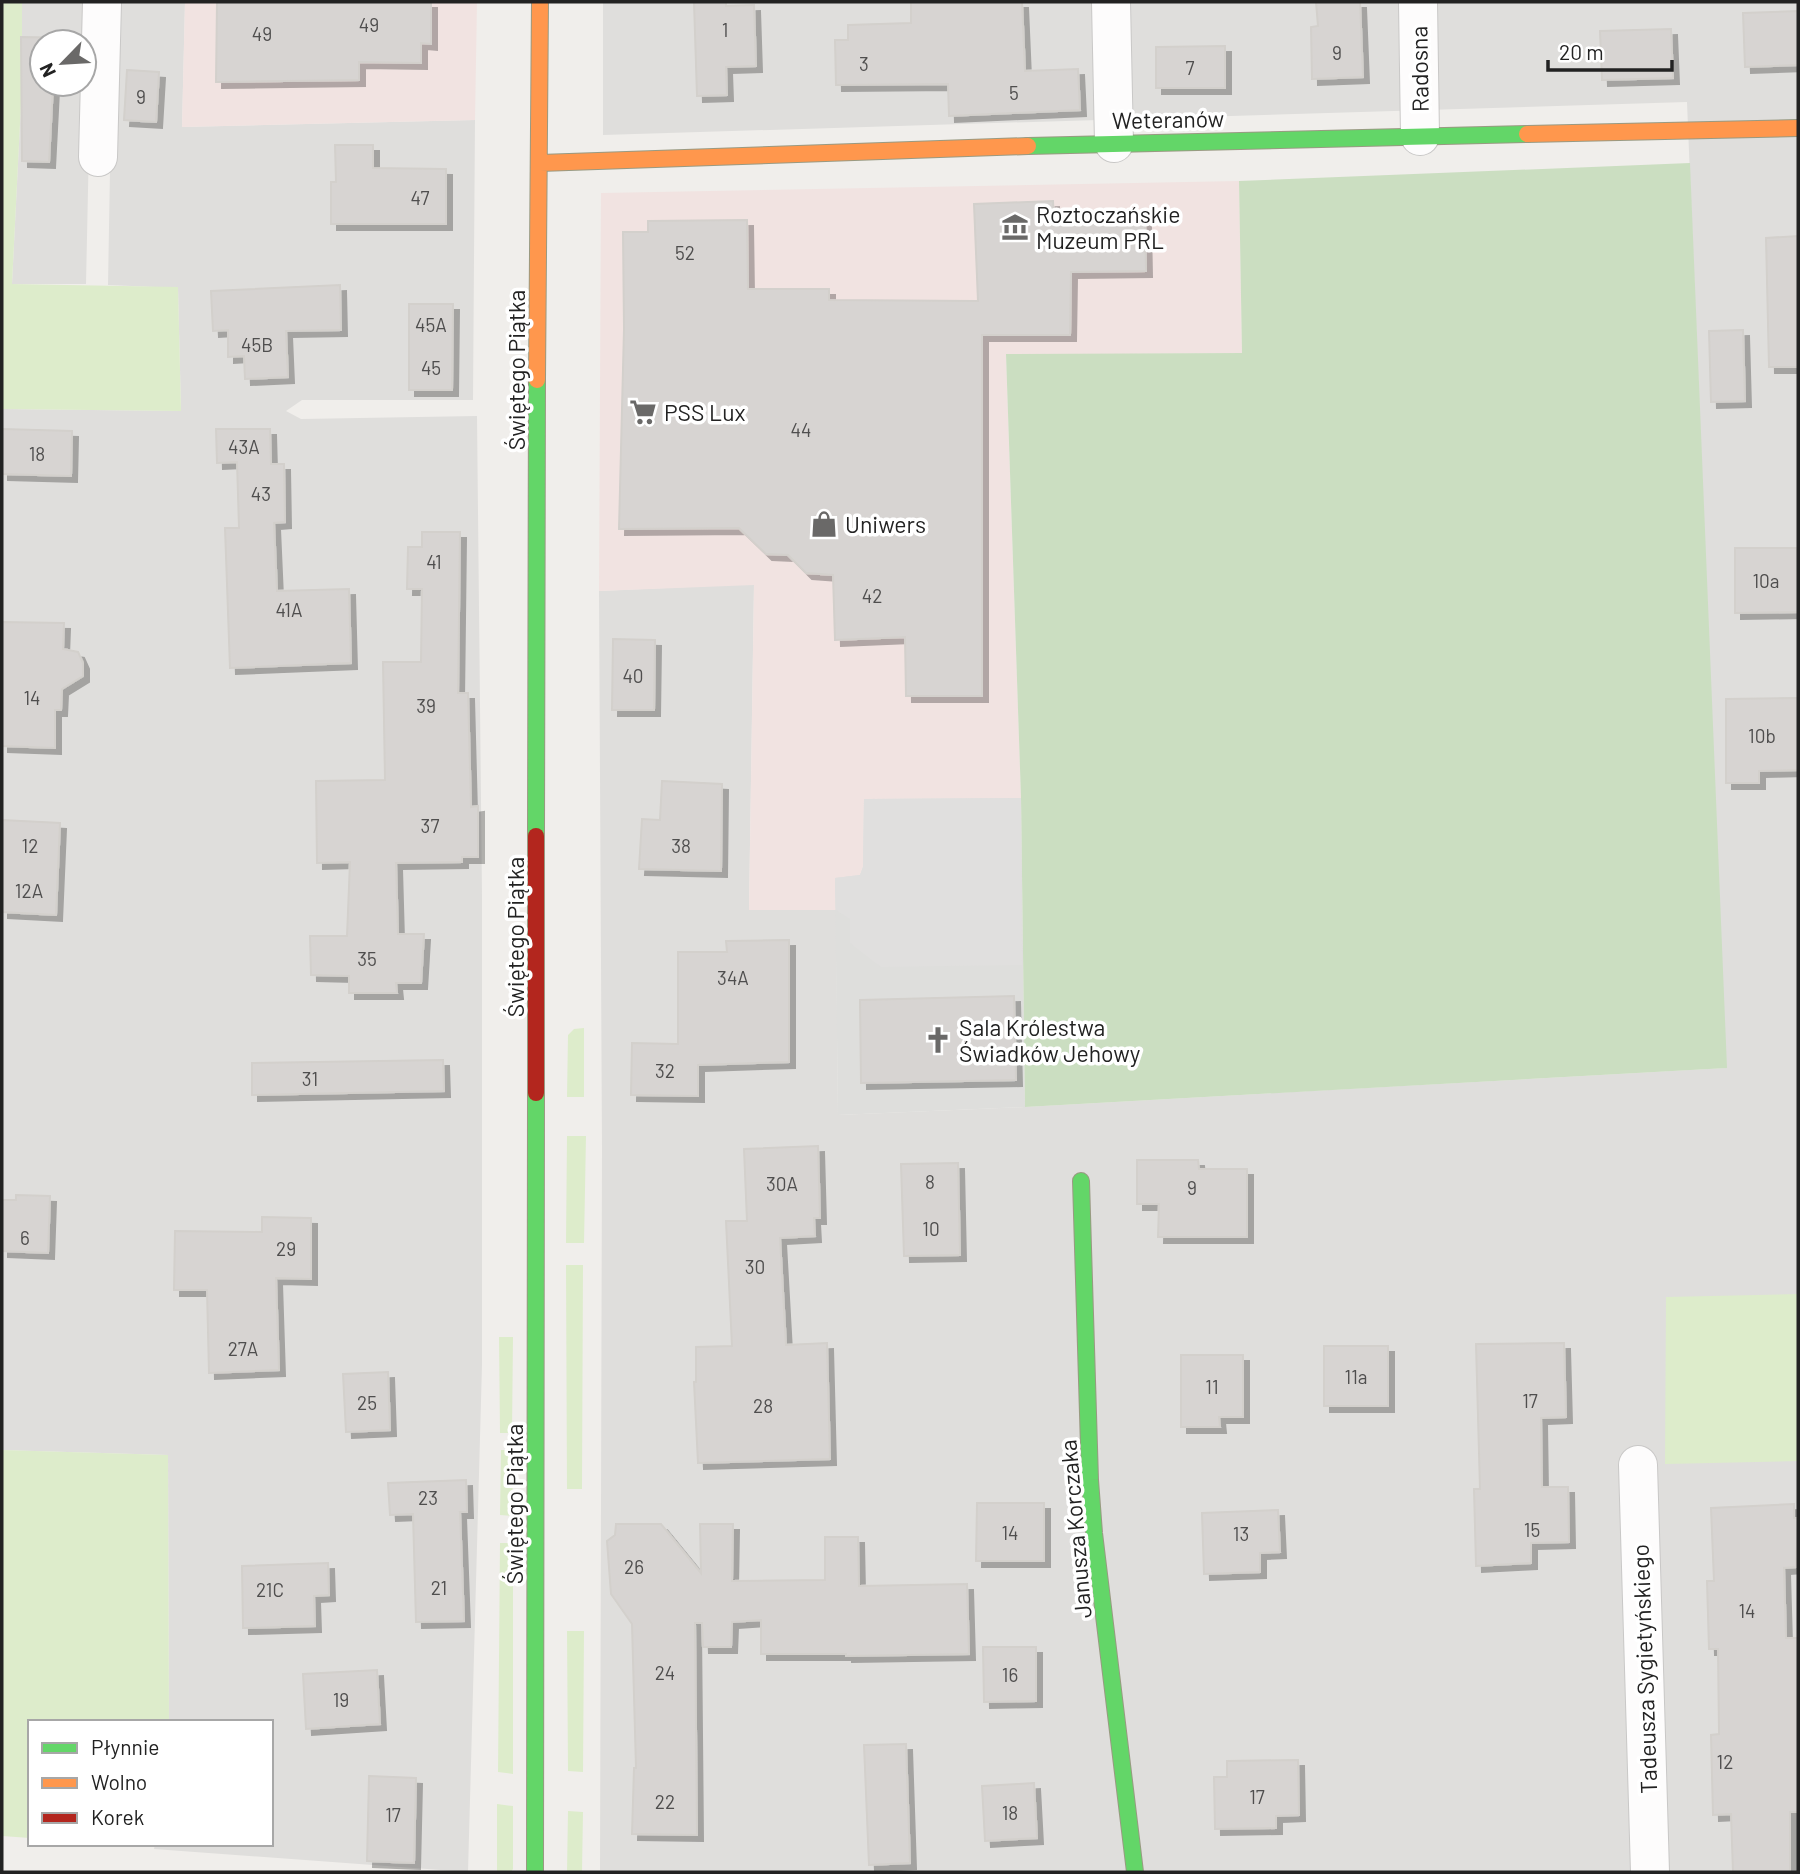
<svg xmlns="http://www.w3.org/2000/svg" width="1800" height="1874" font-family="Barlow,sans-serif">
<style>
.residential{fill:#dfdedc;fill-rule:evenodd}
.commercial{fill:#f1e3e1}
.religious{fill:#dededc}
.grass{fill:#ddeccb}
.forest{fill:#cbdec1}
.parking{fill:#e0dfde}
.building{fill:#d7d4d2;stroke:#d3d0cc;stroke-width:2;filter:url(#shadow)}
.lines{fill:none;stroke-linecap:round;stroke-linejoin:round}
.street-casing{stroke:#c9c8c7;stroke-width:40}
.fast-casing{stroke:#999a82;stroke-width:18}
.slow-casing{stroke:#999a82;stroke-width:18}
.jam-casing{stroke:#999a82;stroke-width:18}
.street{stroke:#fdfcfc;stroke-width:38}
.fast{stroke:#63d668;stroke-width:16}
.slow{stroke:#ff974d;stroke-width:16}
.jam{stroke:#b3261e;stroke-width:16}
.labels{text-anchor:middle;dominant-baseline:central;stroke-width:7;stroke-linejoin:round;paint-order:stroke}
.number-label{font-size:19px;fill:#4f4e4e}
.street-label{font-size:23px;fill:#222;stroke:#fff}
.poi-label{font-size:23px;fill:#222;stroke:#fff;text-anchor:start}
</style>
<defs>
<filter id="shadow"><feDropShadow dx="6" dy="6" stdDeviation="0" flood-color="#0004"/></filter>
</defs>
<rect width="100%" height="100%" fill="#f0eeeb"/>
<path class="residential" d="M22,2H92L86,284H12L22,84ZM42,42H84V84H42Z
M113,2H185L182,127L475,120L473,400H302L286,411L301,419L477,416L482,896V1365L468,1872L154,1849L155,1844H271V1722H169L168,1455L2,1450V409L181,411L178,288L108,285Z
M603,2H1798V1872H600L602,1148L599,591L754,584L749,910H836L838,1115L1025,1107L1726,1068L1687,102L603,135Z"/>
<path class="commercial" d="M185,2H477L475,120L182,127Z
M1239,181L1242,353L1006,355L1021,798L864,799L863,867L860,875L835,879L836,910H749L754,585L599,591L601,193Z"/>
<path class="religious" d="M1021,798L1025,1107L838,1115L835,878L860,875L863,867L864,799Z"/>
<path class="grass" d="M2,2H22V84L12,284L178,287L181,411L2,409Z
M584,1028V1097H567L568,1035L574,1029Z
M567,1136H586L584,1243H566Z
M566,1265H583L582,1489H567Z
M1798,1294V1461L1665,1464L1666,1297Z
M499,1337H513L512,1433H500Z
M2,1450L168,1455L169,1722H30V1838L2,1836Z
M501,1450H512L513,1516L500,1515Z
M500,1543H513V1774L498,1772Z
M567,1631H584L583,1772L568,1771Z
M497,1804L513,1806V1869L511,1872H497Z
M568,1811L583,1812L582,1872H567Z"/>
<path class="forest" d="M1690,163L1727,1068L1025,1107L1021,798L1006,354L1242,353L1239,181Z"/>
<path class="parking" d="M1021,798L1022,965L881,967L850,943V919L836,910L835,878L860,875L863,867L864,799Z"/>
<path class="building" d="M217,2H431V44L421,43V63L359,62V80L216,82Z
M694,2H726V6L754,5L756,66L726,67L727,95L697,96Z
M911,2H1022L1025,71L1078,69L1080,110L949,116L948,84L836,85L835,40H848V25L911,23Z
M1316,2H1360L1363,77L1312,79L1311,27L1318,26Z
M1798,11V65L1745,67L1743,13Z
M1671,29L1673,78L1602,80L1600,31Z
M21,37L79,38V42H42V84H78L53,85L49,162L22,161Z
M1225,46V88H1156V47Z
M127,70L159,72L156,122L124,120Z
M335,145H373V168L446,169V224H331V182H336Z
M1053,201L1054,221L1145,220L1146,271L1071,272L1070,335H982V696H906L905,637L835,640L833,575L806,573L788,555L766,554L739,528L619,529L624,329L623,232H648V221L747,220L748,289H829V300L978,301L974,204Z
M1798,236V367H1769L1766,238Z
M340,285L341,330L286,331L288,377L245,379L244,356L228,357V330L213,331L211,291Z
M409,304H453L452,390H409Z
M1743,330L1745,401L1711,402L1709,331Z
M2,429L72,431L71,476L2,474Z
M216,429H270L271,464H284L285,522L274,523L277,591L349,589L351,663L230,668L225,528H239L237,462L217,463Z
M422,532H460L458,693H468L471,807L478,806V857H462V862L396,863L398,934H424L421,983H396L397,993H349V976L311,975L310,936H347L350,862L317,863L316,781L385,780L383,662H421L422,589H407L408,547H422Z
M1735,548H1797L1798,612L1735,613Z
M2,622L64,623L63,649L78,652L83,663V676L62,689L61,710H55V748L2,746Z
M613,639L655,640L654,710H612Z
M1798,698V770L1759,771V783H1726V699Z
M662,781L722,784L721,871L639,869L642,819L660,820Z
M2,820L60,823L56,915L2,912Z
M789,940V1062L698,1065V1096L631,1095L632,1043L678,1044V952H727L726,941Z
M1014,996L1016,1080L861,1083L860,1000Z
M443,1060L444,1091L252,1095V1063Z
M818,1146L820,1218H814L815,1236L780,1238L786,1345L827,1343L830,1459L698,1463L694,1382H696V1347L732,1346L726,1221H747L744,1149Z
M1137,1160H1198L1199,1169H1247V1237H1158L1159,1204H1137Z
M958,1163L960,1255L904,1256L901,1164Z
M16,1195L50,1196L48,1253L2,1251V1200H16Z
M262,1217L311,1218V1279L276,1278L279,1370L209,1373L207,1290H174L175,1231L262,1232Z
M1564,1343L1566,1417L1541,1418L1542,1487H1568L1569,1542L1531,1543V1563L1476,1566L1474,1489H1480L1476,1344Z
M1324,1346H1388V1406H1324Z
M1181,1355H1243V1417H1219L1220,1427H1181Z
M388,1372L390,1430L346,1432L343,1374Z
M466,1480L467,1512H460L464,1621L416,1622L413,1514L390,1515L388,1483Z
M977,1503H1044V1561H976Z
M1794,1504V1518H1798L1796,1567L1784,1568L1786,1638H1798V1812H1790V1872H1733L1731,1814L1713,1815L1711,1735L1719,1734L1718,1649H1709L1707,1581H1714L1711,1508Z
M1278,1510L1280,1552L1260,1553V1572L1204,1574L1202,1513Z
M616,1524H661L701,1573L700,1524H733L732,1581L825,1580V1537H858L859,1586L967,1584L969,1654L846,1656V1654H761V1620L732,1622L731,1647H703L702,1623H695L697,1835L632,1834L634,1768H636L632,1624L611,1594L607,1541L615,1535Z
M328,1563L329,1595L314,1596L315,1626L243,1628L242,1566Z
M983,1647H1036V1701L984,1702Z
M377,1670L380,1724L306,1729L303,1674Z
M906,1744L910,1863L869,1865L864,1745Z
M1298,1760L1299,1815L1276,1816V1828L1215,1829L1214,1777H1227V1761Z
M369,1776L416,1778L414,1863L367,1861Z
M1034,1783L1037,1838L985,1841L982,1786Z"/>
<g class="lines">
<defs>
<path id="street" d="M1111,2L1114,143
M1418,2L1420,136
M98,157L102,2
M1638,1465L1650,1872"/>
<path id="fast" d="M1028,146L1527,134
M536,836L537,380
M1081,1181L1090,1480L1094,1533L1135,1872
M535,1872L536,1093"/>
<path id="slow" d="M1527,134L1798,128
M540,163L1028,146
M537,380L540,2"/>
<path id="jam" d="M536,1093V836"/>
</defs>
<use href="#street" class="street-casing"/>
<use href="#fast" class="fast-casing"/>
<use href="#slow" class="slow-casing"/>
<use href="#jam" class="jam-casing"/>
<use href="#street" class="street"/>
<use href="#fast" class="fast"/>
<use href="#slow" class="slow"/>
<use href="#jam" class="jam"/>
</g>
<defs>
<symbol id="museum-bare" viewBox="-9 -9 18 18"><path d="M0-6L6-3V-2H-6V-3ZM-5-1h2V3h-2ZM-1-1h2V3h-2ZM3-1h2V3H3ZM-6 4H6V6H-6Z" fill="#6a6968" stroke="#fff" stroke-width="2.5" paint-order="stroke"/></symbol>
<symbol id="supermarket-bare" viewBox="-9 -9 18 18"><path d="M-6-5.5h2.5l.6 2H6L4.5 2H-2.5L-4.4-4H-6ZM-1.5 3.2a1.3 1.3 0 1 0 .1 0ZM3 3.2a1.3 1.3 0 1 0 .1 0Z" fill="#6a6968" stroke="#fff" stroke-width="2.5" paint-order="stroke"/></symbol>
<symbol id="shop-bare" viewBox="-9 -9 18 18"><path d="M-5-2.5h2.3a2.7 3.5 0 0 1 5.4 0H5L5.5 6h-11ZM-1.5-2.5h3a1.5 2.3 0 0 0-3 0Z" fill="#6a6968" stroke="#fff" stroke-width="2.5" paint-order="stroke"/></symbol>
<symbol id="church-bare" viewBox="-9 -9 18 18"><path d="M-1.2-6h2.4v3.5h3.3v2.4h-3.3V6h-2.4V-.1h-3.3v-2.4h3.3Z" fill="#6a6968" stroke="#fff" stroke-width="2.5" paint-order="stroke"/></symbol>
</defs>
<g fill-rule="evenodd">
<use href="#museum-bare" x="996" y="208" width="38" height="38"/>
<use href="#supermarket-bare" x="624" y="393" width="38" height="38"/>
<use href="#shop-bare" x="805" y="505" width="38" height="38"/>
<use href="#church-bare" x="919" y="1021" width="38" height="38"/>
</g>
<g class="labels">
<g class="number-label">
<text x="369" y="24">49</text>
<text x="725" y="29">1</text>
<text x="262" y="33">49</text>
<text x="1337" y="52">9</text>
<text x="864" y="63">3</text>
<text x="1190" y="67">7</text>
<text x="1014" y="92">5</text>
<text x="141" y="96">9</text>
<text x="420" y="197">47</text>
<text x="685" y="252">52</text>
<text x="431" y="324">45A</text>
<text x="257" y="344">45B</text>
<text x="431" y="367">45</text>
<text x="801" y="429">44</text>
<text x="244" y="446">43A</text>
<text x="37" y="453">18</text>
<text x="261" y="493">43</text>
<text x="434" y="561">41</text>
<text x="1766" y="580">10a</text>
<text x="872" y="595">42</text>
<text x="289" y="609">41A</text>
<text x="633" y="675">40</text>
<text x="32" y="697">14</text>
<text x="426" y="705">39</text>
<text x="1762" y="735">10b</text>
<text x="430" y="825">37</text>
<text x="30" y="845">12</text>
<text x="681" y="845">38</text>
<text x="29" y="890">12A</text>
<text x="367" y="958">35</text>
<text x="733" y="977">34A</text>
<text x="665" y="1070">32</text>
<text x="310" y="1078">31</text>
<text x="930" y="1181">8</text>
<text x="782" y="1183">30A</text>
<text x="1192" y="1187">9</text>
<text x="931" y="1228">10</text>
<text x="25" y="1237">6</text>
<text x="286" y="1248">29</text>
<text x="755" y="1266">30</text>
<text x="243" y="1348">27A</text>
<text x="1356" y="1376">11a</text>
<text x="1212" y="1386">11</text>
<text x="1530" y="1400">17</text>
<text x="367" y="1402">25</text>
<text x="763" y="1405">28</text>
<text x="428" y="1497">23</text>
<text x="1532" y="1529">15</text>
<text x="1010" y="1532">14</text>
<text x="1241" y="1533">13</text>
<text x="634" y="1566">26</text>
<text x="439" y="1587">21</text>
<text x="270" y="1589">21C</text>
<text x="1747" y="1610">14</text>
<text x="665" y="1672">24</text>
<text x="1010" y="1674">16</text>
<text x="341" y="1699">19</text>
<text x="1725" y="1761">12</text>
<text x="1257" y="1796">17</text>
<text x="665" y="1801">22</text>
<text x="1010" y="1812">18</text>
<text x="393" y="1814">17</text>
</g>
<g class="street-label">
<text transform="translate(1419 69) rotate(-91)">Radosna</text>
<text transform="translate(1168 119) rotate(-1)">Weteranów</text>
<text transform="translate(516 370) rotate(-90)">Świętego Piątka</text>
<text transform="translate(515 937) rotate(-90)">Świętego Piątka</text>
<text transform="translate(514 1504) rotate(-90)">Świętego Piątka</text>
<text transform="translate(1075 1529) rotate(-95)">Janusza Korczaka</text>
<text transform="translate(1644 1669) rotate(-92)">Tadeusza Sygietyńskiego</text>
</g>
<g class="poi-label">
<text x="1036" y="214">Roztoczańskie<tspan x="1036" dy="26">Muzeum PRL</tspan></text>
<text x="664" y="412">PSS Lux</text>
<text x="845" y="524">Uniwers</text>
<text x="959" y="1027">Sala Królestwa<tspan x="959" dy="26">Świadków Jehowy</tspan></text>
</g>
</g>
<rect width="1800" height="1874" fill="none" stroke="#222222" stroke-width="7"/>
<rect x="28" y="1720" width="245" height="126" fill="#ffffff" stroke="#a7a7a7" stroke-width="2"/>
<rect x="42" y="1743" width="35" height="10" fill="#63d668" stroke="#a7a7a7" stroke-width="2"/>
<text x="91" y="1755" font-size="21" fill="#222222">Płynnie</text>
<rect x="42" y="1778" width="35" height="10" fill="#ff974d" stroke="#a7a7a7" stroke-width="2"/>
<text x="91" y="1790" font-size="21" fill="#222222">Wolno</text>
<rect x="42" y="1813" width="35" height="10" fill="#b3261e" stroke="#a7a7a7" stroke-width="2"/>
<text x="91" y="1825" font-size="21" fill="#222222">Korek</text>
<g transform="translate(63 63) rotate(245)"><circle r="33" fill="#ffffff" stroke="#a7a7a7" stroke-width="2"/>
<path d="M0-5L12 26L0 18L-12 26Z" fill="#6a6968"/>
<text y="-10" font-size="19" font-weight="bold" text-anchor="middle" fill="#222222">N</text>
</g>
<path d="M1548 60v10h124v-10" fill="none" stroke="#222222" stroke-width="3.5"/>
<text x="1559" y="60" font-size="21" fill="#222222" stroke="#ffffff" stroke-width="5" paint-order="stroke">20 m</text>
</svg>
